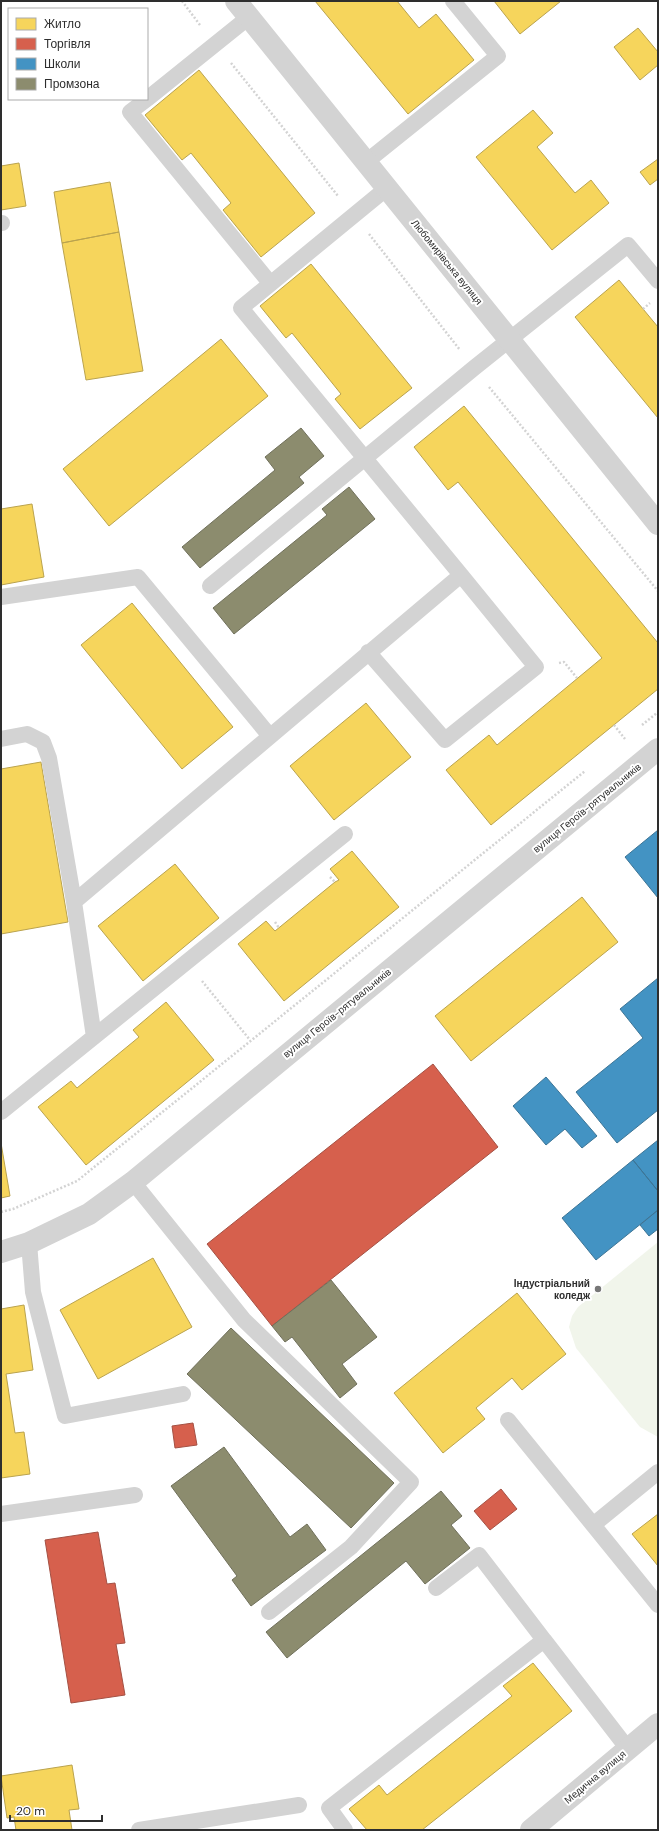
<svg xmlns="http://www.w3.org/2000/svg" width="659" height="1831" font-family="'DM Sans',sans-serif">
<style>
.green{fill:#f1f5eb}
.homes{fill:#f6d55c;stroke:#baa34e}
.shops{fill:#d6604d;stroke:#a45144}
.schools{fill:#4393c3;stroke:#3d7596}
.industry{fill:#8c8c6e;stroke:#70705b}
.lines{fill:none;stroke-linecap:round;stroke-linejoin:round}
.path{stroke:#d3d3d3;stroke-width:2.5;stroke-dasharray:2 2;stroke-linecap:butt}
.lane{stroke:#d3d3d3;stroke-width:16}
.street{stroke:#d3d3d3;stroke-width:22}
.poi-dot{fill:#777;stroke:#fff;stroke-width:1.5}
.labels{text-anchor:middle;dominant-baseline:central;stroke-width:4;stroke-linejoin:round;paint-order:stroke}
.street-label{font-size:10px;fill:#2e2e2e;stroke:#fff}
.poi-label{font-size:10px;font-weight:bold;fill:#2e2e2e;stroke:#fff;text-anchor:end}
</style>
<rect width="100%" height="100%" fill="#fff"/>
<path class="green" d="M658,1242V1437L640,1427L576,1348L569,1327L572,1316L578,1307Z"/>
<path class="homes" d="M315,1H397L419,28L436,14L474,60L408,114Z
M494,1H561L520,34Z
M638,28L658,52V65L640,80L614,47Z
M199,70L315,213L261,257L223,210L231,203L191,153L182,160L145,115Z
M533,110L553,133L537,147L575,193L591,180L609,203L552,250L476,157Z
M658,159V179L650,185L640,172Z
M19,163L26,206L1,210V166Z
M110,182L119,232L62,243L54,192Z
M119,232L143,371L86,380L62,243Z
M311,264L412,388L360,429L335,399L341,394L292,333L286,338L260,306Z
M619,280L658,327V418L575,317Z
M221,339L268,396L109,526L63,469Z
M464,406L658,643V689L491,825L446,770L489,735L497,745L602,658L458,482L448,490L414,447Z
M32,504L44,577L1,585V509Z
M132,603L233,727L182,769L81,645Z
M366,703L411,757L334,820L290,766Z
M41,762L68,922L1,934V769Z
M352,851L399,907L284,1001L238,944L266,921L275,931L335,882L339,880L330,869Z
M175,864L219,918L143,981L98,926Z
M582,897L618,942L471,1061L435,1016Z
M166,1002L214,1060L86,1165L38,1107L71,1081L77,1088L139,1037L133,1030Z
M1,1143L10,1196L1,1198Z
M153,1258L192,1327L98,1379L60,1310Z
M517,1293L566,1354L522,1390L512,1378L476,1408L485,1419L443,1453L394,1393Z
M24,1305L33,1370L6,1374L15,1433L24,1432L30,1474L1,1478V1309Z
M658,1514V1566L632,1534Z
M533,1663L572,1711L422,1830H367L349,1809L379,1785L387,1795L512,1696L503,1686Z
M72,1765L79,1809L69,1810L72,1830H16L14,1817L7,1818L1,1776Z"/>
<path class="shops" d="M433,1064L498,1147L272,1326L207,1244Z
M193,1423L197,1445L175,1448L172,1426Z
M501,1489L517,1509L490,1530L474,1511Z
M98,1532L107,1584L115,1583L125,1643L116,1644L125,1695L71,1703L45,1540Z"/>
<path class="schools" d="M658,830V898L625,857Z
M658,978V1110L617,1143L576,1092L643,1038L620,1009Z
M546,1077L597,1136L582,1148L565,1129L546,1145L513,1106Z
M658,1140V1191L633,1160Z
M633,1160L658,1191V1210L596,1260L562,1218Z
M658,1210V1229L649,1236L640,1225Z"/>
<path class="industry" d="M301,428L324,456L299,477L304,483L200,568L182,547L275,470L265,457Z
M349,487L375,519L234,634L213,608L327,515L322,509Z
M331,1280L377,1337L342,1364L357,1384L340,1398L292,1337L285,1342L272,1326Z
M231,1328L394,1483L351,1528L187,1374Z
M224,1447L290,1537L307,1524L326,1550L251,1606L232,1580L237,1576L171,1486Z
M441,1491L462,1516L451,1525L470,1548L425,1584L406,1561L287,1658L266,1632Z"/>
<g class="lines">
<path class="path" d="M182,1L200,25
M231,63L338,196
M369,234L460,350
M643,309L650,303
M489,387L658,591
M559,663L564,662L577,678
M614,725L625,739
M642,725L658,712
M330,877L335,882
M275,922L279,928
M202,981L250,1040
M1,1212L13,1209L77,1181L585,771"/>
<path class="lane" d="M147,99L130,112L270,283
M147,99L249,17
M366,162L498,56L453,1
M1,223H2
M210,586L474,368L628,245L658,281
M1,597L138,577L269,735
M368,652L445,740L536,667L461,575
M1,739L27,734L43,742L49,758L74,902L94,1037
M74,902L461,575L241,308L387,188
M1,1112L345,834
M133,1182L244,1320L411,1482L351,1547L269,1612
M29,1243L33,1292L65,1416L183,1394
M508,1420L658,1605
M1,1514L135,1495
M593,1525L658,1472
M436,1588L479,1555L544,1640
M139,1830L299,1805
M345,1830L329,1808L544,1640L628,1749"/>
<path class="street" d="M236,1L658,524
M1,1252L29,1243L89,1214L133,1182L658,749
M531,1830L658,1724"/>
</g>
<circle class="poi-dot" cx="598" cy="1289" r="4"/>
<g class="labels">
<g class="street-label">
<text transform="translate(447 262) rotate(51)">Любомирівська вулиця</text>
<text transform="translate(587 808) rotate(-39)">вулиця Героїв-рятувальників</text>
<text transform="translate(337 1013) rotate(-39)">вулиця Героїв-рятувальників</text>
<text transform="translate(595 1777) rotate(-40)">Медична вулиця</text>
</g>
<g class="poi-label">
<text x="590" y="1283">Індустріальний<tspan x="590" dy="12">коледж</tspan></text>
</g>
</g>
<rect width="659" height="1831" fill="none" stroke="#2e2e2e" stroke-width="4"/>
<rect x="8" y="8" width="140" height="92" fill="#ffffff" stroke="#ababab"/>
<rect x="16" y="18" width="20" height="12" fill="#f6d55c" stroke="#ababab"/>
<text x="44" y="28" font-size="12" fill="#2e2e2e">Житло</text>
<rect x="16" y="38" width="20" height="12" fill="#d6604d" stroke="#ababab"/>
<text x="44" y="48" font-size="12" fill="#2e2e2e">Торгівля</text>
<rect x="16" y="58" width="20" height="12" fill="#4393c3" stroke="#ababab"/>
<text x="44" y="68" font-size="12" fill="#2e2e2e">Школи</text>
<rect x="16" y="78" width="20" height="12" fill="#8c8c6e" stroke="#ababab"/>
<text x="44" y="88" font-size="12" fill="#2e2e2e">Промзона</text>
<path d="M10 1815v6h92v-6" fill="none" stroke="#2e2e2e" stroke-width="2"/>
<text x="16" y="1815" font-size="12" fill="#2e2e2e" stroke="#ffffff" stroke-width="3" paint-order="stroke">20 m</text>
</svg>
